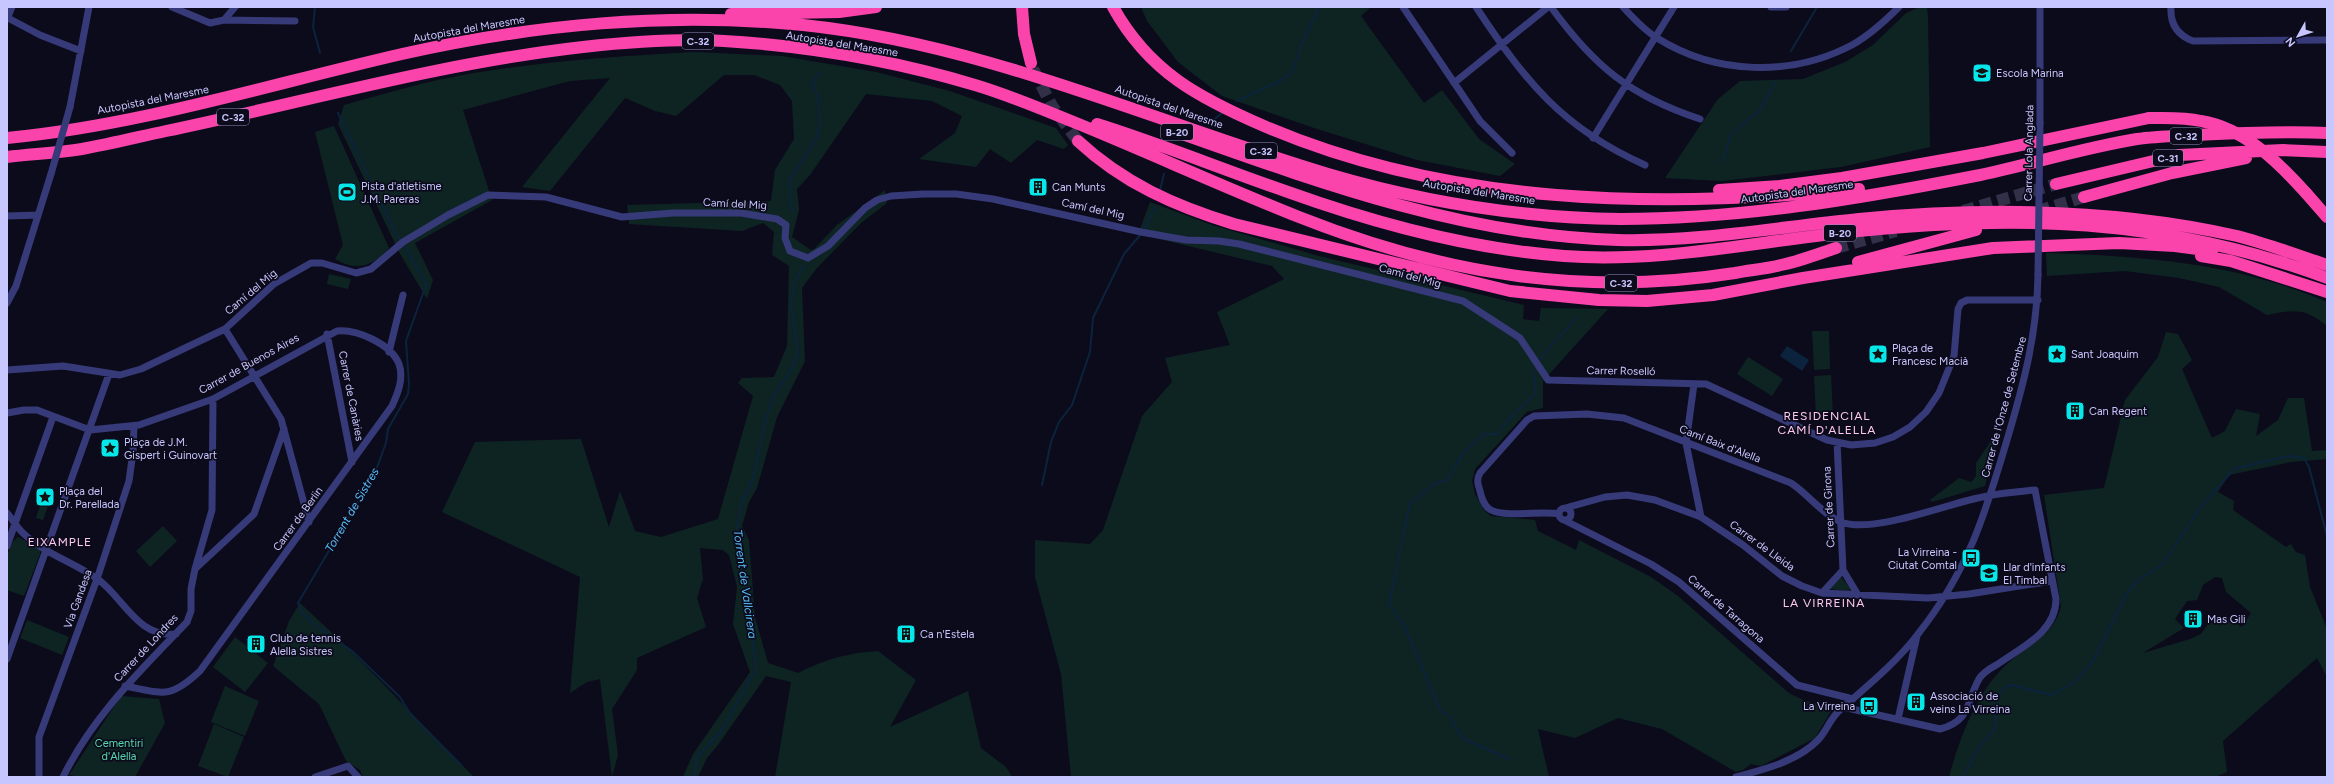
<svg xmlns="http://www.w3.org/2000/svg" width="2334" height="784" font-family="Figtree,sans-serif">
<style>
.green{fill:#0e2422;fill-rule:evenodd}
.water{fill:#0c233e}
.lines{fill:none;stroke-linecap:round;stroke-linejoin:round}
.stream{stroke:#0c233e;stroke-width:2}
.motorway-tunnel{stroke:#323048;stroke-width:12;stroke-dasharray:12 6;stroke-linecap:butt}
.minor{stroke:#373a79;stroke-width:7}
.motorway{stroke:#fa44ac;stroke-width:12}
.minor-bridge{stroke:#373a79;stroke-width:7}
.motorway-bridge{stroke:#fa44ac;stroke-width:12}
.labels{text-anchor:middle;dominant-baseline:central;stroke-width:3.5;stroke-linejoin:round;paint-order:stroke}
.shield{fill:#0c0b1b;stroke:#908eba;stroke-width:1}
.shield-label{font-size:10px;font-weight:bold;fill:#c8c6fe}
.street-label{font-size:11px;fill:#c8c6fe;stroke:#0c0b1b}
.poi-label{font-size:11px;fill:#c8c6fe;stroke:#0c0b1b;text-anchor:start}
.park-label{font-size:11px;fill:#56daad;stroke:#0c0b1b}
.neighbourhood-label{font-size:12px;letter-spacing:1px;fill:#fec8ef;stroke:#0c0b1b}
.water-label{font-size:12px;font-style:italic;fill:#57bdfb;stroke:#0c0b1b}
</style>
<rect width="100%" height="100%" fill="#0c0b1b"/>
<path class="green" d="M1141,7H1371L1361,16L1424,103L1442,90L1479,139L1515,164L1500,176L1417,160L1314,128L1222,96L1178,62L1147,21Z
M1920,7H1927L1928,17L1930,147L1841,167L1722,181L1665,178L1718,99L1740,81L1803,79L1845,62L1873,45L1906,13Z
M695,52L782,56L876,72L950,91L1056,128L1068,145L1064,149L1037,140L1011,163L990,149L976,167L919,159L955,133L962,116L932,101L866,94L810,175L797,189L799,210L792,237L811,250L814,249L837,225L885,190L887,203L861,223L817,268L802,288L805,361L777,417L757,488L749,502L742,526L749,540L755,617L768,663L798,673C826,659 847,653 878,651L916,680L890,727L968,691L981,748L1006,767L1012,777H775L791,682L766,676L718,745L707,758L698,777H683L693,754L750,672L733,624L737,587L729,555L723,550L700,548L703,579L697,598L706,627L637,658V670L612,709L618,755L612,777L600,679L587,682L570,693L580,577L442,512L475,442L581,439L609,527L620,491L635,531L661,537L718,519L753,396L738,383L742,378L774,377L787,346L789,266L772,255L774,232L763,223L742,231L629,224L627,205L771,201L775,170L794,139L792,101L780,85L754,75H724L676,116L655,111L625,98L550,191L522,187L610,78L570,81L463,110L492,200L415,243L433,280L427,299L399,252L338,124L344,105C387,93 430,80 474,73C547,61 621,56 695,52Z
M334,126L389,248C374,266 356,272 335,259L343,245L315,132Z
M1150,202L1212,225L1319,256L1524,305L1523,319L1539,321L1541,308L1608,309L1543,381V408L1527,412L1475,469L1472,481L1475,494L1484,510L1491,516L1535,520L1538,531L1576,550L1579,540L1651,577L1678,596L1789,693L1803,700L1833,708L1815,738L1761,766L1751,764L1743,770L1736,772L1662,729L1618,718L1575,738L1538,729L1549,777H1071L1061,674L1035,577V540L1090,544L1103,530L1142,416L1172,382L1165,358L1230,345L1217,312L1284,279L1272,266L1138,234Z
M2046,253C2143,256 2237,263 2327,302V326C2304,307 2295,310 2267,315L2219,287L2179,278L2125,271L2047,276Z
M329,274L351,279L348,289L327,284Z
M1812,331H1829L1830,369L1814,370Z
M2166,332L2178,334L2192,360L2182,369L2212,438L2225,431L2236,409L2260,414L2256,436L2278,420L2288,398H2304L2312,451L2327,450V459L2291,462L2229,475L2218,492L2234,501L2233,510L2286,547L2291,544L2296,552L2305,555L2310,587L2327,629V677L2317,658L2223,741L2227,772L2215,777H1949C1959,741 1974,698 2001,670C2023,646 2051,641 2061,607L2044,495L2104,488L2125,400L2158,357ZM2215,577L2222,578L2226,592L2251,613L2242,627L2226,616L2222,619L2214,615L2201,634L2190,639L2143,653L2184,628L2175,619L2187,601L2197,600L2203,585Z
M1748,357L1783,379L1772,396L1737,374Z
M1831,375L1833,415L1816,416L1814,376Z
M2001,426L1985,486L1932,502L1930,500L1959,478L1971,482L1976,476V463Z
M41,503L48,506L43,520L36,518Z
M163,526L177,541L150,567L136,551Z
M18,537L40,549V554L24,596L7,590C7,575 3,547 18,537Z
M1841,577L1850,588L1849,591L1830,589Z
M300,603L345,645L474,777H363L360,770L346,761L319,704L273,666L289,621Z
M27,620L69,637L62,655L20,638Z
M235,637L268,663L245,692L213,667Z
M225,686L259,701L245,736L211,722Z
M121,696L159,699L165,723L135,777H81L69,775Z
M214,724L244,737L228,777L198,766Z"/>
<path class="water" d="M1787,346L1809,360L1802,371L1780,356Z"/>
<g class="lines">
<path class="stream" d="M315,7L313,27L320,53
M1791,51L1817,7
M1237,101L1280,81L1292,72L1301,46L1319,7
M338,113L396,234L402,241
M1210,123L1222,113
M1723,161L1731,134L1760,110L1775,82
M1160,190L1164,174
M792,213L789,181L816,139L820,124L818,98L813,83L818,73
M1144,230L1155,207
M404,244L426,285L406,341L409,384L408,394L388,429L386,443L375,473L298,603L302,612L311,622L352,651L400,697L411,715L461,765
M1540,359C1551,344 1565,333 1576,317
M1042,485L1051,442L1059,422L1072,405L1090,352L1093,318L1124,254L1141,234
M1509,759L1462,738L1450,716L1441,711L1404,626L1389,604L1410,503L1436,483L1447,480L1464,452L1484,434H1497L1507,421L1536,393L1533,369
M693,777L696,772V758L721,732L756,668L740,537L737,527L742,502L753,479L767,415L773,397L789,373L798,354L791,304L794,284L803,266
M1963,777C1969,767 1973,756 1980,746C1983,741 1989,738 1992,733C2004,716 1982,698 2011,685L2052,695L2073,683L2082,674L2093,661L2127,593L2137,581L2163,564L2201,507L2234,469L2288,456L2304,458L2309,467L2327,536"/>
<path class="motorway-tunnel" d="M1033,69L1052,106L1078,141
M1963,211L2056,184
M2038,211L2084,197
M1836,248L1896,231"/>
<path class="minor" d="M172,7L210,23L224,20L295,21
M1403,7L1480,121L1512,153
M1476,7C1525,81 1562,128 1645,165
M1551,7C1594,66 1630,96 1700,119
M1623,7C1633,18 1644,30 1657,38C1716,75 1791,77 1852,45C1870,35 1885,21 1899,7
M1771,7H1786
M2040,7V123
M2171,7C2170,23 2177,35 2193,41L2327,40
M8,18L40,35L81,51
M7,19L12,7
M224,20L235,7
M1454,83L1548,7
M70,107L89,7
M1593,138L1674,7
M7,216L38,215
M7,303L16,286L51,174
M225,329L281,419L309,522
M327,334L352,462
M389,352L403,295
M7,370L63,366L120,375L141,369L225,329L274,284L311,263H322L356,273L371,269L403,242L448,215L488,195L546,197L622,217L673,213H741L777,219L786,225L785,238L790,251L808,258L828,246L865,208L877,200L891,196L923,194H956L993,199L1141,232L1186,240L1219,241L1239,244L1463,301L1520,338L1548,380L1706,384L1827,440L1851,445L1875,443L1893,437L1910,427L1926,412L1939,393L1954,356L1958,309L1961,303L1967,300H2038
M1694,384L1686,443L1701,517
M7,413L24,410H37L90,430L139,425L213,399L337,331C357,329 391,344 399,364C404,378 398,393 392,406L200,671C169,700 163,693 125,686
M1837,442L1843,570L1858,595
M1565,508L1605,497L1627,495L1655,500L1701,517L1743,545L1782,576L1802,586L1822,593L1928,598L1969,594L2052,581
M1559 514a6 6 0 1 1 12 0a6 6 0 1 1-12 0Z
M7,513C13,520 17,528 24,534C45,554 76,563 99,580C124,599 138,638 176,634
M1559,514C1542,510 1500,519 1488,508C1484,504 1481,496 1480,491C1478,484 1476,480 1480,473L1527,420L1534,416L1587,414L1624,418L1791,483C1808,494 1822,514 1841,522C1872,534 1944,505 1978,498C1996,493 2016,492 2035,490L2056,599C2056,632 2022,647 1998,664C1991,668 1983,672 1979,679C1966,702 1971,721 1940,729L1843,707
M1564,520L1651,564L1679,582L1797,685L1853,699
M7,546L53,417
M195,569L254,514L284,429
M1822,593L1843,570
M7,659L109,374
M1898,719L1917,636
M39,777V737L97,579L129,481L133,452L134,426
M63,777C93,716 140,671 187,622L191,611V589L195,569L212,510L213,399
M315,777L348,766L358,777
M1736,777C1763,770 1798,761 1818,740C1827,731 1830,718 1840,710C1866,687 1897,662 1918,634C1968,571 1985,515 2007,440C2024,383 2037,334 2038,275"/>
<path class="motorway" d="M1022,7L1024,34L1031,63
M1113,7C1149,72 1199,98 1264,126C1450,206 1660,209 1859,189
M731,14L839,12L876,7
M1097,124C1161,144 1224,170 1288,192C1377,224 1470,249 1564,256C1658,263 1748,243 1841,233C2011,214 2165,217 2327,278
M1171,130C1315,181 1463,236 1618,240C1699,242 1778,227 1859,219C1985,207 2113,208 2237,236C2268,244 2297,255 2327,265
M7,138C141,125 271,84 402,54C536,24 666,12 803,25C986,44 1154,122 1328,174C1423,202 1523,218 1621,219C1740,219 1858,199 1975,176C2029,165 2082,148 2137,139C2156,136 2177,136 2196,135C2240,133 2283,131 2327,133
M1078,141C1123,183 1175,206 1234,224L1510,291L1599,300L1647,301L1713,295L1803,278L1993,248L2119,243L2175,246L2212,251
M7,157C32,154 57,153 82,149C110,144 138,137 166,131C305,102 441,63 583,47C629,42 677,38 724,41C808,46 895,61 975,85C1012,96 1046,111 1081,125C1154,155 1226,188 1299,217C1443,274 1582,297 1735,273C1750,270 1766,269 1781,265C1800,261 1818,254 1836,248
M2056,184L2179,155L2283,150L2327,152
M1719,190L1780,186L1842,178L1983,153L2149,118
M2306,193L2327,217
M2084,197L2172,173L2246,158
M2201,256L2231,261L2327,292
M1858,262L1976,230"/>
<path class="minor-bridge" d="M51,174L70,107
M2038,275L2040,123"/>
<path class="motorway-bridge" d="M2149,118C2167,118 2184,117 2201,121C2244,128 2278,162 2306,193"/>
</g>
<defs>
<symbol id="school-square" viewBox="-11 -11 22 22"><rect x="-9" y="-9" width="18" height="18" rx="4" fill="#06e7ea" stroke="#0c0b1b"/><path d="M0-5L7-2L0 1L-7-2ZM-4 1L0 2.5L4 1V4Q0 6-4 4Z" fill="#111"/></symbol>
<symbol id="building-square" viewBox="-11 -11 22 22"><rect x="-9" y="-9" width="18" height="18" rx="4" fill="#06e7ea" stroke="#0c0b1b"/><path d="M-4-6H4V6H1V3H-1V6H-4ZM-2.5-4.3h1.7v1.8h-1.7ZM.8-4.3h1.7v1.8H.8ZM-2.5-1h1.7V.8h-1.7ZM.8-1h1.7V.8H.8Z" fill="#111"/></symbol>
<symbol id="stadium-square" viewBox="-11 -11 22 22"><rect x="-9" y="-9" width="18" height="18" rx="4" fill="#06e7ea" stroke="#0c0b1b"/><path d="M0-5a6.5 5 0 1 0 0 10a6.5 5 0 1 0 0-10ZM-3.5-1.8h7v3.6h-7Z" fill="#111"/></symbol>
<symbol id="sight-square" viewBox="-11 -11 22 22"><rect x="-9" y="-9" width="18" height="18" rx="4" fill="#06e7ea" stroke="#0c0b1b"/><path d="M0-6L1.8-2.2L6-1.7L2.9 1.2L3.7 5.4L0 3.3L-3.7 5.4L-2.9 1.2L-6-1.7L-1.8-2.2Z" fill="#111"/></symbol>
<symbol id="bus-square" viewBox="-11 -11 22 22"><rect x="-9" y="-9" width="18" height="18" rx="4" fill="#06e7ea" stroke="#0c0b1b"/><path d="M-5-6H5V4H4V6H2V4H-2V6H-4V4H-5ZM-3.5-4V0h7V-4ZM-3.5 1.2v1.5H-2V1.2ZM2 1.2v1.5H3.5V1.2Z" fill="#111"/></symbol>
</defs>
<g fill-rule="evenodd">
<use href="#school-square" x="1971" y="62" width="22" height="22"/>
<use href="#building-square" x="1027" y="176" width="22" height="22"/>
<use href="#stadium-square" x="336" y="181" width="22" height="22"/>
<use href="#sight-square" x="1867" y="343" width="22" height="22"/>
<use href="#sight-square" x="2046" y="343" width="22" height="22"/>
<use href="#building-square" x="2064" y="400" width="22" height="22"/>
<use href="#sight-square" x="99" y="437" width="22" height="22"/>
<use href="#sight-square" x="34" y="486" width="22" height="22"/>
<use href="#bus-square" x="1960" y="547" width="22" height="22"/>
<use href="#school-square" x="1978" y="562" width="22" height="22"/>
<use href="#building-square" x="2182" y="608" width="22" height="22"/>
<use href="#building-square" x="895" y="623" width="22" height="22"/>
<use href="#building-square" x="245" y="633" width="22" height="22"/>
<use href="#building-square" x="1905" y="691" width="22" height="22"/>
<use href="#bus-square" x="1858" y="695" width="22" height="22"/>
</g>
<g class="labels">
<g class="shield">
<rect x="682" y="33" width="32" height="16" rx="3"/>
<rect x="217" y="109" width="32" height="16" rx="3"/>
<rect x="1161" y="124" width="32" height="16" rx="3"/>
<rect x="2170" y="128" width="32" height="16" rx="3"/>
<rect x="1245" y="143" width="32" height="16" rx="3"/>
<rect x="2153" y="150" width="30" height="16" rx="3"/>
<rect x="1824" y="225" width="32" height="16" rx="3"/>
<rect x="1605" y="275" width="32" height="16" rx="3"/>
</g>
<g class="shield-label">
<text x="698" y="41">C-32</text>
<text x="233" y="117">C-32</text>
<text x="1177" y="132">B-20</text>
<text x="2186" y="136">C-32</text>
<text x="1261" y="151">C-32</text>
<text x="2168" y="158">C-31</text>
<text x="1840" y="233">B-20</text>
<text x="1621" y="283">C-32</text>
</g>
<g class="street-label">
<text transform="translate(469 29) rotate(-10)">Autopista del Maresme</text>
<text transform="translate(842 44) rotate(9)">Autopista del Maresme</text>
<text transform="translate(153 100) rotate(-11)">Autopista del Maresme</text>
<text transform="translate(1169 107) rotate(19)">Autopista del Maresme</text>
<text transform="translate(2029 153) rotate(-89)">Carrer Lola Anglada</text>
<text transform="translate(1479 192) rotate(9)">Autopista del Maresme</text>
<text transform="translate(1797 192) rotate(-8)">Autopista del Maresme</text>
<text transform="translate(735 204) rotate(3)">Camí del Mig</text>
<text transform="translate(1093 209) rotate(12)">Camí del Mig</text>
<text transform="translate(1410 276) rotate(15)">Camí del Mig</text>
<text transform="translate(251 292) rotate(-40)">Camí del Mig</text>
<text transform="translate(249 364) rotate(-29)">Carrer de Buenos Aires</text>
<text transform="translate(1621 371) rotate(1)">Carrer Roselló</text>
<text transform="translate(351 396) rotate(79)">Carrer de Canàries</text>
<text transform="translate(2004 407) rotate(-75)">Carrer de l'Onze de Setembre</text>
<text transform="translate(1720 444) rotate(21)">Camí Baix d'Alella</text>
<text transform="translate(1829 507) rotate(-93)">Carrer de Girona</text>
<text transform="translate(298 519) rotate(-54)">Carrer de Berlin</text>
<text transform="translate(1762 546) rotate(36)">Carrer de Lleida</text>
<text transform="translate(78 599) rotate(-70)">Via Gandesa</text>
<text transform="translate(1726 609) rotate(41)">Carrer de Tarragona</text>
<text transform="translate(146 648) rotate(-47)">Carrer de Londres</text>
</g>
<g class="poi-label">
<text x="1996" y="73">Escola Marina</text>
<text x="361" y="186">Pista d'atletisme<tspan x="361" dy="13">J.M. Pareras</tspan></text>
<text x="1052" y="187">Can Munts</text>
<text x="1892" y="348">Plaça de<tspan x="1892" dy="13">Francesc Macià</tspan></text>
<text x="2071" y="354">Sant Joaquim</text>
<text x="2089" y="411">Can Regent</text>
<text x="124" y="442">Plaça de J.M.<tspan x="124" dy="13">Gispert i Guinovart</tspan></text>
<text x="59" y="491">Plaça del<tspan x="59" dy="13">Dr. Parellada</tspan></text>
<text x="1957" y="552" text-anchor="end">La Virreina -<tspan x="1957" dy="13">Ciutat Comtal</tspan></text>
<text x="2003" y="567">Llar d'infants<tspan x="2003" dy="13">El Timbal</tspan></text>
<text x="2207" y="619">Mas Gili</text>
<text x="920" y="634">Ca n'Estela</text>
<text x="270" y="638">Club de tennis<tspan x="270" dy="13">Alella Sistres</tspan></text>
<text x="1930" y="696">Associació de<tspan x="1930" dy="13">veins La Virreina</tspan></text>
<text x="1855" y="706" text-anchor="end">La Virreina</text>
</g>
<g class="park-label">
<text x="119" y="743">Cementiri<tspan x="119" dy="13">d'Alella</tspan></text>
</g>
<g class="neighbourhood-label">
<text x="1827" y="416">RESIDENCIAL<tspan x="1827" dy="14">CAMÍ D'ALELLA</tspan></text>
<text x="60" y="542">EIXAMPLE</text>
<text x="1824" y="603">LA VIRREINA</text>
</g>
<g class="water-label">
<text transform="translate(352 510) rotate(-60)">Torrent de Sistres</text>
<text transform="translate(745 584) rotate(82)">Torrent de Vallcirera</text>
</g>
</g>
<rect width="2334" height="784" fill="none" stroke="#c8c6fe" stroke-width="16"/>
<g transform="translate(2298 36) rotate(231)" stroke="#0c0b1b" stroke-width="3" paint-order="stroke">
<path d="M0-3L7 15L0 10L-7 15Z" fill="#c8c6fe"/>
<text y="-6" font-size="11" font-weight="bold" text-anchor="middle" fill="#c8c6fe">N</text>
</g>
</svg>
